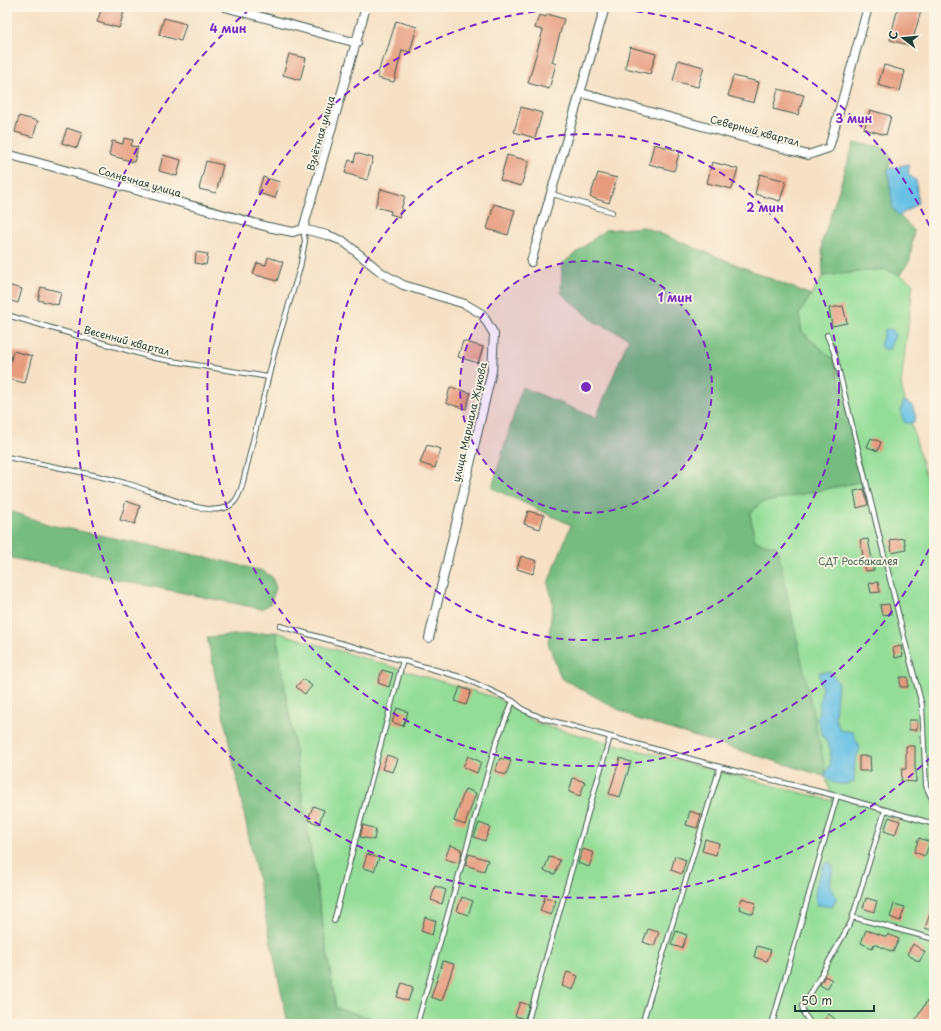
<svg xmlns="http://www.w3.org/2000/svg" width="941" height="1031" font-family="'Playpen Sans',sans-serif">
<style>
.green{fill:#93dd98;stroke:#598d66}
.forest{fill:#76bc80;stroke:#4a7c5a}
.water{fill:#68c1e5;stroke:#447f8c}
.building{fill:#e69b7f}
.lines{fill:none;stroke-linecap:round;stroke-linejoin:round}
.lane-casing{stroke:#3f564a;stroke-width:6}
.street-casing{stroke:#3f564a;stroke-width:10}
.lane{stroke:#fff;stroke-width:4}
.street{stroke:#fff;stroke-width:8}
.ring{fill:none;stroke:#7b2cbf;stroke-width:2;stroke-dasharray:7 5}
.labels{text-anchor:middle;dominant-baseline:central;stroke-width:3.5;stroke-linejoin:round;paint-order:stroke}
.street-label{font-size:10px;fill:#1f3d34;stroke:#fcf5e5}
.park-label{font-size:10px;fill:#365d48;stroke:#fcf5e5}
.centre{fill:#7b2cbf;stroke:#fcf5e5;stroke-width:2}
.ring-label{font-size:12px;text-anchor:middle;font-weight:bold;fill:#7b2cbf;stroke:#fcf5e5;stroke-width:3.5;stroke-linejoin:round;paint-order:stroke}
</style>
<rect width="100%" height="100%" fill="#fcf5e5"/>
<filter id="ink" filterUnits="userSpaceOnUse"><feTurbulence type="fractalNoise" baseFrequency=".025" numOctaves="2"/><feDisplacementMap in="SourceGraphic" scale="8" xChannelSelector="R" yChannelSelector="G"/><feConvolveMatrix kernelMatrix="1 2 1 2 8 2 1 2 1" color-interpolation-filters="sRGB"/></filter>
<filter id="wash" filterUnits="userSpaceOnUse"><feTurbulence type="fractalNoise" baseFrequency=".012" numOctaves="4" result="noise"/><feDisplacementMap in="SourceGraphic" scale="16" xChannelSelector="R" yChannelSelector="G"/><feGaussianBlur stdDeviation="0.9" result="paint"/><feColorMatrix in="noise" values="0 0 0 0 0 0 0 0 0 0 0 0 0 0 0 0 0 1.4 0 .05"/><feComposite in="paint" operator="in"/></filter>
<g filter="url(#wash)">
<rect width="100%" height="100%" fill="#f6e1c6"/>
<path class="green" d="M884,269L900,275L913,283L901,385L934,508V1024H390L336,1008L276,632L497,698L538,724L833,801L755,541L750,514L759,503L864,481L834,360L802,332L799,314L823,276Z"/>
<path class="forest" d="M854,143L885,147L892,160L888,169L893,209L914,230L910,260L900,275L884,269L823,276L822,242Z
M644,227L811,295L799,314L802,332L834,360L864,481L760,503L750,514L755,541L777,547L827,777L634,718L561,678L548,643L553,603L548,583L571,525L492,488L522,387L596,418L629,338L595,322L561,293L562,264L605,230Z
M7,510L50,525L206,557L263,571L272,577L276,588L270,604L262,609L7,557Z
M276,632L336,1008L390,1024H288L207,637Z"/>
<path class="water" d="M908,164L909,175L916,180L918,203L899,216L893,209L888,169Z
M885,329L893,330L895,336L889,349H883L880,346Z
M904,401L912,405L916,417L913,423H905C900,416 900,409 904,401Z
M819,672H831L838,682L835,718L840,730L853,732L860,749L855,761L854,782C843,785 835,786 827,777H824L830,765L831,750L822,734L817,719L822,690Z
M830,862L833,867L830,886L837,898L832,907L817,905C812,892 819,876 824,864Z"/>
<g id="blocks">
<path class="building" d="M102,7H108L124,12L119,28L97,22Z
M898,7H906L921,11L911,46L890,40Z
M547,14L564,19L552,62L556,64L549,89L528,83L543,30L535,28L539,15L546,17Z
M164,18L186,24L181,41L159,35Z
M396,21L417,27L410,52L402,50L394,82L377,78L383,56L385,57Z
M630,47L656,54L650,74L625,68Z
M289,54L306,58L300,80L283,75Z
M678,60L704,67L698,87L673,81Z
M884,65L905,71L900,91L878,85Z
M733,76L759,82L754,103L728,96Z
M778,89L804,95L798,115L773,109Z
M521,107L542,113L535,138L514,132Z
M870,110L891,116L886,135L864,129Z
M19,116L38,121L33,137L15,132Z
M67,128L82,133L77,148L62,143Z
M124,138L133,140L131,146L138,147L134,162L109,155L112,141L123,144Z
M654,144L680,151L674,171L649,164Z
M356,153L373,158L367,180L345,173L349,160L354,162Z
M163,155L181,160L177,176L159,171Z
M507,155L529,161L521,186L500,180Z
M206,161L223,165L216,193L199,189Z
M712,162L738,169L732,189L707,183Z
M598,173L617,178L609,203L590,197Z
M760,174L786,181L780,201L755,194Z
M263,177L280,182L275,198L258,193Z
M381,189L405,196L399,217L390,214L391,211L375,207Z
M494,204L515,210L508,235L487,229Z
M196,252L208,254L206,265L195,263Z
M268,257L283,262L277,281L253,274L257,263L266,265Z
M7,285L22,289L18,303L7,300Z
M41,287L61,292L58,305L38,300Z
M843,306L847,323L832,326L829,308Z
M463,341L483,347L478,363L458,357Z
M13,351L32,356L25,383L7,379Z
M450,387L471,393L466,409L446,403Z
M871,438L881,442L878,451L867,447Z
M427,445L441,449L435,468L420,463Z
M864,489L868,505L857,508L854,491Z
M126,501L140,506L135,524L120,520Z
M528,511L544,515L540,529L524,524Z
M904,538L906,550L892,553L890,540Z
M868,539L874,570L866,571L860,540Z
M521,556L537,561L533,574L517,569Z
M878,582L880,592L871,593L869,583Z
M889,604L891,614L882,615L880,605Z
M901,646L903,656L895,658L893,648Z
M382,670L393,673L389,687L378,683Z
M900,677H908V687H900Z
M303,679L312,686L305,694L296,687Z
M460,687L471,691L466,705L455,701Z
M397,708L408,712L403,726L392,722Z
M909,720H917V730H909Z
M906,746H915V770H916V782L901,781L902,769H906Z
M387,755L398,759L393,772L382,769Z
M468,756L481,762L477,773L463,767Z
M859,756H870L871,771H859Z
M500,758L511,761L506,775L495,771Z
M620,758L631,762L620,797L609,794Z
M573,778L585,782L580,796L569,792Z
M465,789L476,793L465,825L454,821Z
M313,806L324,810L319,824L308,820Z
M690,811L701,815L697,828L686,825Z
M889,817L900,821L895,835L884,831Z
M479,823L490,827L485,841L474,837Z
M363,825L376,829L374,840L360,837Z
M919,838L930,842L925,856L914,852Z
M705,839L719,843L716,855L702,851Z
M450,845L461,849L460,851H462L459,863L445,859Z
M583,849L594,853L589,867L578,863Z
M367,854L379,858L374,871L363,868Z
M469,854L488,860L484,871L465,865Z
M675,856L686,860L682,874L671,870Z
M549,857L560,860L555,874L544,871Z
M435,886L446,890L442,904L431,900Z
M462,897L473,901L468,915L457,911Z
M545,897L556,901L551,915L540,911Z
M742,898L756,903L753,914L739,909Z
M866,898L877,901L874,912L863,908Z
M894,904L905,907L900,921L890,917Z
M933,905H934V931L925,928Z
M425,917L436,921L432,935L421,931Z
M648,929L659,932L654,946L643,942Z
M866,930L887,937L888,934L899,939L893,952L874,944L872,948L861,943Z
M676,931L687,935L682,948L671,945Z
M913,944L925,952L919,962L907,954Z
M757,946L771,950L767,961L754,957Z
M443,961L454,964L442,1001L431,997Z
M567,972L578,976L573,990L562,986Z
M825,976L832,980L827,989L820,985Z
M402,983L413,987L408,1001L397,997Z
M927,1001L934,1006V1017L930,1024H913Z
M520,1002L529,1005L525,1019L515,1016Z
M829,1014L836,1020L832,1024H821Z"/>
</g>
</g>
<g filter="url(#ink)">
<use href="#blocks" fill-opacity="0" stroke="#3f564a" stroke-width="1"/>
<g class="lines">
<defs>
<path id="lane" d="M552,194L612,212
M7,315L154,358L268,377
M827,335L835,355L906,645L922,705L926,786L931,797L934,800
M7,457C49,466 92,473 132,485C154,492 200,513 220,509C234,507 238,498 242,486L275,350L300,268L305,241L303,229
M280,626L464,678L513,701L524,710L542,718L720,767L837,796L934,824
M852,917L934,939
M334,921L403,660
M417,1024L496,743L513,701
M527,1024L610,737
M642,1024L720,767
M772,1024L837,796
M811,1024L804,1014L802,1006L807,1000L851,922L885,810"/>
<path id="street" d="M225,7L357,43
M581,93L808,155L829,148L868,7
M7,154L268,227L293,232L303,229L366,7
M303,229L327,235L343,241L382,273L403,285L465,304L482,314L494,334L492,371L429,638
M531,262L605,7"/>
</defs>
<use href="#lane" class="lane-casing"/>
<use href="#street" class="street-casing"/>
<use href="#lane" class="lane"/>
<use href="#street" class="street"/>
</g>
</g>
<circle cx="586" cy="387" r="126" fill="#7b2cbf" fill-opacity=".12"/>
<g class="ring">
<circle cx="586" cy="387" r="126"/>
<circle cx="586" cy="387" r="253"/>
<path d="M934 538A379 379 0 1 1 934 236"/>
<path d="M931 757A506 506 0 1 1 251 8"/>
</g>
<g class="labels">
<g class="street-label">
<text transform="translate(755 130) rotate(15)">Северный квартал</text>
<text transform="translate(320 133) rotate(-74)">Взлётная улица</text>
<text transform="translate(140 181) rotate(16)">Солнечная улица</text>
<text transform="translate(127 340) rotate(15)">Весенний квартал</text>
<text transform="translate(469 422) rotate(-77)">улица Маршала Жукова</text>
</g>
<g class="park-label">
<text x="858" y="560">СДТ Росбакалея</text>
</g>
</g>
<circle cx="586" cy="387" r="6" class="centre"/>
<g class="ring-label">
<text x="228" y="33">4 мин</text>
<text x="854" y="123">3 мин</text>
<text x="765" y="212">2 мин</text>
<text x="675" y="302">1 мин</text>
</g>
<rect width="941" height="1031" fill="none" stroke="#fcf5e5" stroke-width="24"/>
<g transform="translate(903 38) rotate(286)" stroke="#fcf5e5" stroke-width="3" paint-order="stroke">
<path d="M0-3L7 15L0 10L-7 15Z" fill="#1f3d34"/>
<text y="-6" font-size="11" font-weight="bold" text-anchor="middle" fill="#1f3d34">С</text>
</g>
<path d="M795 1005v6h79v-6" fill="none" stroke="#1f3d34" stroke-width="2"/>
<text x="801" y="1005" font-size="12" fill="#1f3d34" stroke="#fcf5e5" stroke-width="3" paint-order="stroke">50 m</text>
</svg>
